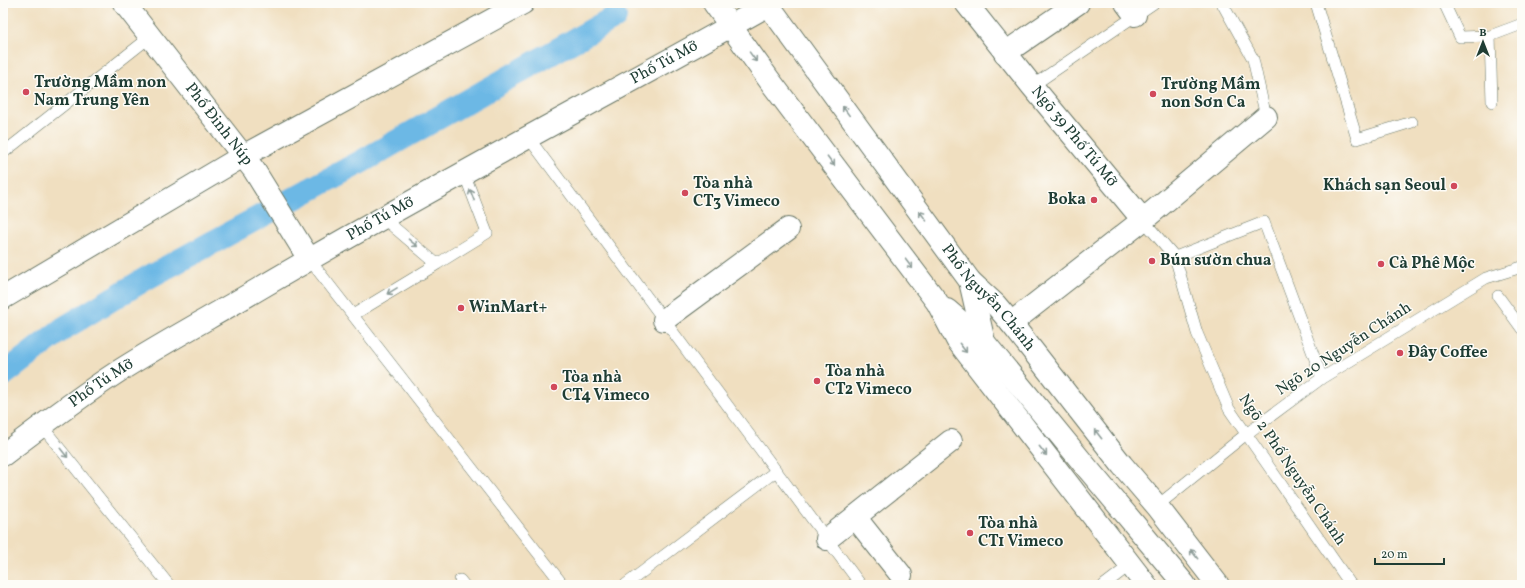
<svg xmlns="http://www.w3.org/2000/svg" width="1525" height="588" font-family="Vollkorn,serif">
<style>
.lines{fill:none;stroke-linecap:round;stroke-linejoin:round}
.canal{stroke:#6cb8e5;stroke-width:24}
.service-casing{stroke:#687665;stroke-width:12}
.minor-casing{stroke:#687665;stroke-width:24}
.tertiary-casing{stroke:#687665;stroke-width:24}
.service{stroke:#fff;stroke-width:11}
.minor{stroke:#fff;stroke-width:22}
.tertiary{stroke:#fff;stroke-width:22}
.oneway{stroke:#8f9e9a}
.poi-dot{fill:#d1495b;stroke:#fdfcf7;stroke-width:1.5}
.labels{text-anchor:middle;dominant-baseline:central;stroke-width:3;stroke-linejoin:round;paint-order:stroke}
.street-label{font-size:16px;fill:#1f3d34;stroke:#fdfcf7}
.poi-label{font-size:16px;font-weight:bold;fill:#1f3d34;stroke:#fdfcf7;text-anchor:start}
</style>
<rect width="100%" height="100%" fill="#fdfcf7"/>
<filter id="ink" filterUnits="userSpaceOnUse"><feTurbulence type="fractalNoise" baseFrequency=".025" numOctaves="2"/><feDisplacementMap in="SourceGraphic" scale="8" xChannelSelector="R" yChannelSelector="G"/><feConvolveMatrix kernelMatrix="1 2 1 2 8 2 1 2 1" color-interpolation-filters="sRGB"/></filter>
<filter id="wash" filterUnits="userSpaceOnUse"><feTurbulence type="fractalNoise" baseFrequency=".012" numOctaves="4" result="noise"/><feDisplacementMap in="SourceGraphic" scale="16" xChannelSelector="R" yChannelSelector="G"/><feGaussianBlur stdDeviation="0.9" result="paint"/><feColorMatrix in="noise" values="0 0 0 0 0 0 0 0 0 0 0 0 0 0 0 0 0 1.4 0 .05"/><feComposite in="paint" operator="in"/></filter>
<g filter="url(#wash)">
<rect width="100%" height="100%" fill="#f0dfc0"/>
<g class="lines">
<path class="canal" d="M3,375L64,328L147,278L359,163L615,17"/>
</g>
</g>
<g filter="url(#ink)">
<g class="lines">
<defs>
<path id="service" d="M1222,3L1253,59L1266,117
M1316,3L1357,139L1412,122
M1444,3L1460,37L1490,36
M1032,86L1154,3
M1492,102L1490,36L1522,24
M528,137L861,585
M3,153L150,37
M383,218L437,264L487,233L464,173
M1143,220L1175,257L1197,333L1229,409L1351,585
M1175,257L1264,222L1322,378
M309,259L563,585
M1498,296L1522,329
M353,315L437,264
M41,425L169,585
M1157,506L1245,435L1322,378L1486,278L1522,267
M460,580L464,585
M625,585L776,471
M1104,585L1130,565"/>
<g id="minor">
<path id="s1" d="M124,3L254,170L309,259"/>
<path id="s2" d="M966,3L1032,86L1143,220"/>
<path d="M1126,3L1135,15"/>
<path d="M1005,53L1078,3"/>
<path d="M3,298L243,156L523,3"/>
<path d="M664,320L788,229"/>
<path d="M1011,323L1143,220L1266,117"/>
<path id="s3" d="M3,455C41,426 79,397 119,371C166,341 215,315 262,287C430,188 603,98 772,3"/>
<path d="M855,517L901,575"/>
<path d="M827,539L951,441"/>
</g>
<g id="tertiary">
<path d="M714,3L770,81L937,302L957,340L1146,585"/>
<path id="s4" d="M767,3L970,281L995,304L1011,323L1122,465L1157,506L1218,585"/>
<path d="M970,281L984,342"/>
<path d="M947,310L984,342L1083,463L1185,585"/>
</g>
</defs>
<use href="#service" class="service-casing"/>
<use href="#minor" class="minor-casing"/>
<use href="#tertiary" class="tertiary-casing"/>
<use href="#service" class="service"/>
<use href="#minor" class="minor"/>
<use href="#tertiary" class="tertiary"/>
</g>
<defs><path id="oneway-shaft" d="M-6 0H5M1.5-3L5.5 0L1.5 3" fill="none" stroke-width="1.6" stroke-linecap="round" stroke-linejoin="round"/></defs>
<g class="oneway">
<use href="#oneway-shaft" transform="translate(753 57) rotate(54)"/>
<use href="#oneway-shaft" transform="translate(846 111) rotate(-126)"/>
<use href="#oneway-shaft" transform="translate(831 161) rotate(53)"/>
<use href="#oneway-shaft" transform="translate(472 195) rotate(-111)"/>
<use href="#oneway-shaft" transform="translate(923 216) rotate(-126)"/>
<use href="#oneway-shaft" transform="translate(413 243) rotate(40)"/>
<use href="#oneway-shaft" transform="translate(909 264) rotate(53)"/>
<use href="#oneway-shaft" transform="translate(392 291) rotate(149)"/>
<use href="#oneway-shaft" transform="translate(963 348) rotate(52)"/>
<use href="#oneway-shaft" transform="translate(1098 434) rotate(-128)"/>
<use href="#oneway-shaft" transform="translate(1043 451) rotate(52)"/>
<use href="#oneway-shaft" transform="translate(64 453) rotate(51)"/>
<use href="#oneway-shaft" transform="translate(1194 554) rotate(-128)"/>
</g>
</g>
<g class="poi-dot">
<circle cx="26" cy="92" r="4"/>
<circle cx="1153" cy="94" r="4"/>
<circle cx="1454" cy="186" r="4"/>
<circle cx="685" cy="193" r="4"/>
<circle cx="1094" cy="200" r="4"/>
<circle cx="1152" cy="261" r="4"/>
<circle cx="1381" cy="264" r="4"/>
<circle cx="461" cy="308" r="4"/>
<circle cx="1400" cy="353" r="4"/>
<circle cx="817" cy="381" r="4"/>
<circle cx="554" cy="387" r="4"/>
<circle cx="970" cy="533" r="4"/>
</g>
<g class="labels">
<g class="street-label">
<text stroke="none"><textPath href="#s3" startOffset="770">Phố Tú Mỡ</textPath></text>
<text stroke="none"><textPath href="#s1" startOffset="154">Phố Đinh Núp</textPath></text>
<text stroke="none"><textPath href="#s2" startOffset="172">Ngõ 39 Phố Tú Mỡ</textPath></text>
<text stroke="none"><textPath href="#s3" startOffset="446">Phố Tú Mỡ</textPath></text>
<text stroke="none"><textPath href="#s4" startOffset="369">Phố Nguyễn Chánh</textPath></text>
<text transform="translate(1344 349) rotate(-33)">Ngõ 20 Nguyễn Chánh</text>
<text stroke="none"><textPath href="#s3" startOffset="122">Phố Tú Mỡ</textPath></text>
<text transform="translate(1292 470) rotate(56)">Ngõ 2 Phố Nguyễn Chánh</text>
</g>
<g class="poi-label">
<text x="34" y="83">Trường Mầm non<tspan x="34" dy="18">Nam Trung Yên</tspan></text>
<text x="1161" y="85">Trường Mầm<tspan x="1161" dy="18">non Sơn Ca</tspan></text>
<text x="693" y="184">Tòa nhà<tspan x="693" dy="18">CT3 Vimeco</tspan></text>
<text x="1446" y="186" text-anchor="end">Khách sạn Seoul</text>
<text x="1086" y="200" text-anchor="end">Boka</text>
<text x="1160" y="261">Bún sườn chua</text>
<text x="1389" y="264">Cà Phê Mộc</text>
<text x="469" y="308">WinMart+</text>
<text x="1408" y="353">Đây Coffee</text>
<text x="825" y="372">Tòa nhà<tspan x="825" dy="18">CT2 Vimeco</tspan></text>
<text x="562" y="378">Tòa nhà<tspan x="562" dy="18">CT4 Vimeco</tspan></text>
<text x="978" y="524">Tòa nhà<tspan x="978" dy="18">CT1 Vimeco</tspan></text>
</g>
</g>
<rect width="1525" height="588" fill="none" stroke="#fdfcf7" stroke-width="16"/>
<g transform="translate(1483 42)" stroke="#fdfcf7" stroke-width="3" paint-order="stroke">
<path d="M0-3L7 15L0 10L-7 15Z" fill="#1f3d34"/>
<text y="-6" font-size="11" font-weight="bold" text-anchor="middle" fill="#1f3d34">B</text>
</g>
<path d="M1375 558v6h69v-6" fill="none" stroke="#1f3d34" stroke-width="2"/>
<text x="1381" y="558" font-size="12" fill="#1f3d34" stroke="#fdfcf7" stroke-width="3" paint-order="stroke">20 m</text>
</svg>
